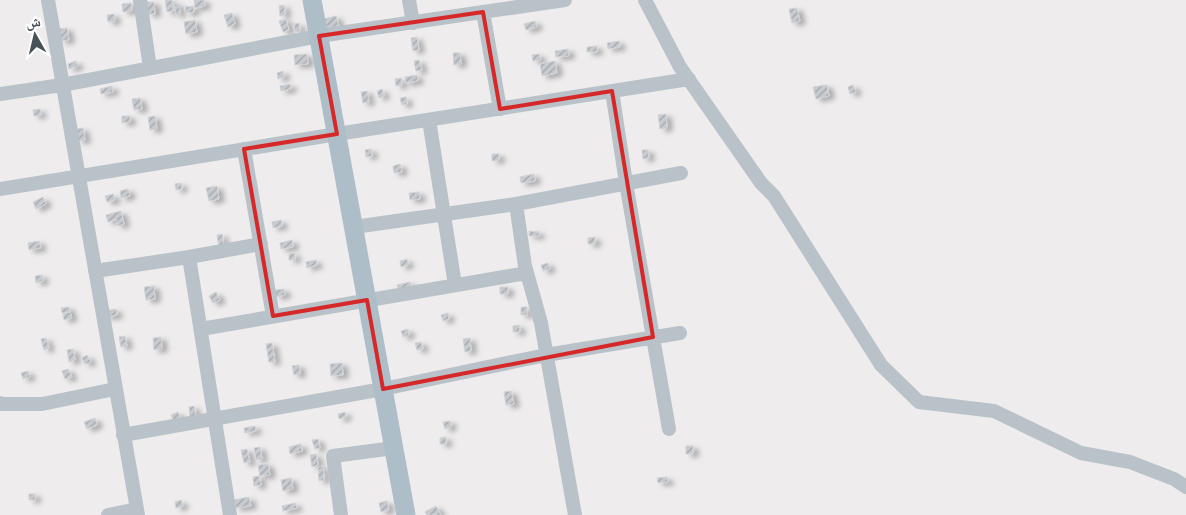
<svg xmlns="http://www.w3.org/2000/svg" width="1186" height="515" font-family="'DM Sans','Noto Naskh Arabic',sans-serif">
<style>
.building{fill:url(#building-hatch);stroke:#d0d3d7;filter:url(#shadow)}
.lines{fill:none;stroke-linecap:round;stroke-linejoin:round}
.minor{stroke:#b8c2c8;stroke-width:14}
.major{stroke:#adbec9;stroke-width:19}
.marked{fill:none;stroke:#d62828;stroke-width:4;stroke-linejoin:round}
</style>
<defs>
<pattern id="building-hatch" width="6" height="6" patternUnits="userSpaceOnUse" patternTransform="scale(1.25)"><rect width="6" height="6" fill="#c7cace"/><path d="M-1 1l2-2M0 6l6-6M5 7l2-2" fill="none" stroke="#a3a6aa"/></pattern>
<filter id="shadow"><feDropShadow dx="5.5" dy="3" stdDeviation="2.5" flood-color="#0004"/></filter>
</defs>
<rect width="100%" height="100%" fill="#eeecec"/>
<path class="building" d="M165,0H172L173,11L167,12Z
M194,0H204L205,6L195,8Z
M146,2H154L155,14H148Z
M131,3L132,11L123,12L122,4Z
M174,4H179L180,14L176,15Z
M284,5L285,15L280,16L279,6Z
M193,6L194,12L186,13L185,7Z
M797,8L800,21L792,23L789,9Z
M232,13L235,24L228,27L224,15Z
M114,14L115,21L108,22L107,15Z
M336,16L339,26L327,29L324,19Z
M286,19L289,30L283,32L279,21Z
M195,20L197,32L186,34L184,22Z
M535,21L537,27L526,30L524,24Z
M299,23L300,31L295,32L294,24Z
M67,28L69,40L61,41L59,29Z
M417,37L419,50L413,51L411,38Z
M619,41L620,47L608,49L607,43Z
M597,46V52H587V47Z
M568,49L569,56L556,57L555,51Z
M453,53H460L461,64L454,65Z
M307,54L308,64L295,65L294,55Z
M539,54L541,60L533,61L532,55Z
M419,60L422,70L416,71L414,61Z
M76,61L78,66L69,69L68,64Z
M555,61L557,73L542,76L540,64Z
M283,71L284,77L278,79L277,73Z
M417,75L418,81L406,83L405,77Z
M401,78L402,85L396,86L395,79Z
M290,84L291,89L281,91L280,86Z
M827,85L829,96L816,99L813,87Z
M853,85L856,92L850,94L848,87Z
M112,86L113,92L101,94L100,89Z
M382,89L384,96L379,98L377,91Z
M367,91L369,102L363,103L361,92Z
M406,97L407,104L402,105L400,98Z
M140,98L142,109L134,110L132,99Z
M40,109L41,115L34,116L33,110Z
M666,114L667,128L660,129L658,115Z
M122,116H130V122L122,123Z
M155,116L157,129L150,130L148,117Z
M83,128L85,140L78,141L77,129Z
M371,149L372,156L366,157L365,150Z
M642,150H648L649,158L643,159Z
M492,154H499V160L492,161Z
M400,164L402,172L394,173L393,166Z
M534,174L535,181L521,183L520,177Z
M181,183L182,189L176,190L175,184Z
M217,186L219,199L209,201L206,188Z
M128,189L130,196L121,198L120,191Z
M419,192L420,199L410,200L409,193Z
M113,194L115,200L107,202L105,196Z
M43,197L46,204L36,209L33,202Z
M121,211L124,224L118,226L116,219L108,222L106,215Z
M281,220L282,226L273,228L272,222Z
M529,231L539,232V236H529Z
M222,234L224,247L219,248L217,235Z
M595,237V244H588V238Z
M292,240L293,247L281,249L280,243Z
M39,241L41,248L29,250L28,243Z
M295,253V260H289V254Z
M407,259L408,265L401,267L400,261Z
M316,260L317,265L307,268L306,262Z
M548,263L550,269L543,271L541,265Z
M42,275L43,281L36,283L35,276Z
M410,282L412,289L399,292L397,285Z
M154,286L155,299L146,300L144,287Z
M500,287H508V294H500Z
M284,289L285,295L276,297L275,290Z
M216,292L220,300L213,303L209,296Z
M69,307L70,312L62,313L61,308Z
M521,307H527V315H521Z
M116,309L117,315L107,317L105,311Z
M70,312L72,318L64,320L63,314Z
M448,313L449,319L443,321L441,315Z
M519,325L520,332H513V326Z
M408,329L409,335L403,337L401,331Z
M125,336L127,346L121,347L119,337Z
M161,337L162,349L154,350L153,338Z
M46,338L49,348L44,350L41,339Z
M470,338L471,351L465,352L463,339Z
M421,342L423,349L417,350L415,343Z
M272,343L275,362H269L266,344Z
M73,349L75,360L69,362L67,350Z
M87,355L91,362L85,364L82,358Z
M342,363L343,375L331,376L330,364Z
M299,365L300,374L294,375L292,366Z
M68,369L72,377L65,379L62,371Z
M28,371L30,377L23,379L21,373Z
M511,391L514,404L506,405L504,392Z
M194,406L196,417L190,418L189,407Z
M178,412L181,419L174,422L171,415Z
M345,412L346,417L339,419L338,414Z
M95,418L97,425L87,429L84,422Z
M450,421L451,427L445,429L443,422Z
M255,426L256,431L245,433L244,428Z
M446,437V444H440V438Z
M318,439L320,448L315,449L312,440Z
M301,444L302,451L290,454L289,447Z
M686,446H693V454H686Z
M260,447L262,459L256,460L254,448Z
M247,449L250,462L244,463L241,450Z
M316,454L318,465L312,467L310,455Z
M268,464L270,475L260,476L258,465Z
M323,466L324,480L319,481L318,467Z
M259,476L261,485L254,486L253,477Z
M667,477L668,482L658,483L657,478Z
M291,478L293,489L283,491L281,480Z
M29,494H35V500H29Z
M249,497L251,506L236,508L234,500Z
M181,500L183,506L176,508L175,502Z
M387,501L389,510L381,512L379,503Z
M295,503L297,508L283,511L282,506Z
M436,506L441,515H427L425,512Z"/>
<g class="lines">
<path class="minor" d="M48,0L138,515
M140,0L150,68
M409,0L413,23
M645,0L680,67L761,183L774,196L881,365L919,402L994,411L1081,453L1130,462L1174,479L1186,487
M483,12L500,109
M612,91L626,183L669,429
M0,94L62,85L319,36L565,0
M429,120L455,285
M244,149L273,316
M0,189L337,134L689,79
M516,204L525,266L541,323L575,515
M354,227L516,204L681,173
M189,257L230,515
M95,271L189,257L261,244
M201,329L527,273
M0,403L2,404H42L115,389
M123,435L383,389L546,355L680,333
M108,515L137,509
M341,515L333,456L394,448"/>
<path class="major" d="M312,0L406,515"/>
</g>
<path class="marked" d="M483,12L500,109L612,91L653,337L383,389L367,300L273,316L244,149L337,134L319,36Z"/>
<g transform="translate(35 35) rotate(352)" stroke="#ffffff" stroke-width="4" paint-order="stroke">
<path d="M0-4L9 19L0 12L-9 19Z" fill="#465158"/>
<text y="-8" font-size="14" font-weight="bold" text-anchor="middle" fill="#465158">ش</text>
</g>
</svg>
